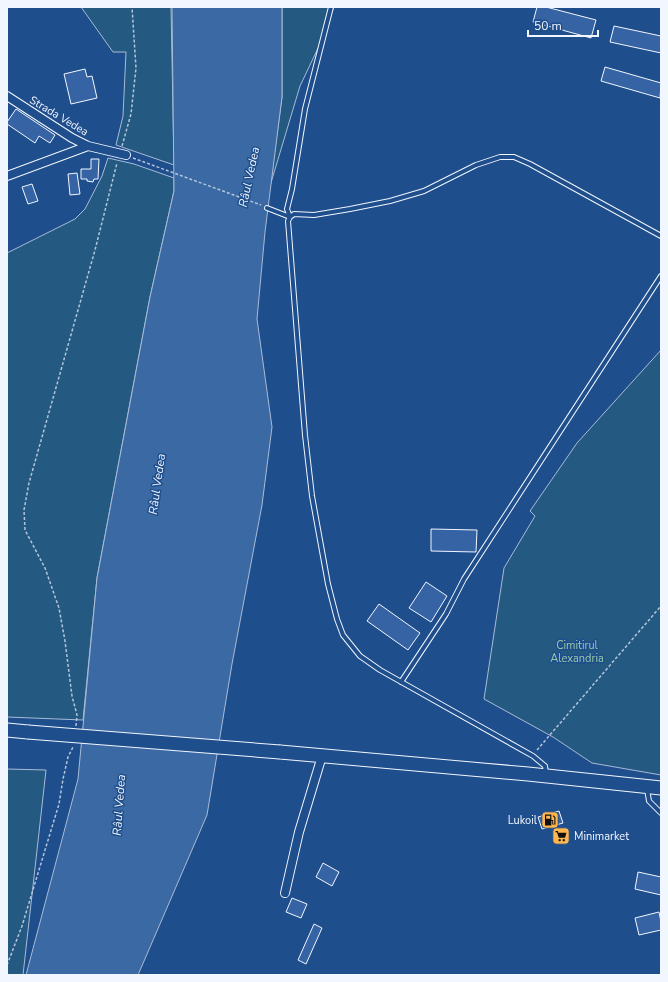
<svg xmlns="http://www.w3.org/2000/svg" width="668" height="982" font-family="'Nunito Sans',sans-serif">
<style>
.green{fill:#245a82;stroke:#a8bbd7}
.water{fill:#3b69a3;stroke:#a8bbd7}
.building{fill:#3563a3;stroke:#f2f6ff}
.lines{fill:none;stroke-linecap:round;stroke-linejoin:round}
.service-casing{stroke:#f2f6ff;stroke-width:6}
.minor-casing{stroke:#f2f6ff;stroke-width:10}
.primary-casing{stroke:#f2f6ff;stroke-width:15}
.path{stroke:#b3c4dc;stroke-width:1.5;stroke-dasharray:3 2;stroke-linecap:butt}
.service{stroke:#1f4e8c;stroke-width:4}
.minor{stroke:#1f4e8c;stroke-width:8}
.primary{stroke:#1f4e8c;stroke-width:13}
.primary-bridge-casing{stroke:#f2f6ff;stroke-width:15;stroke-linecap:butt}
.primary-bridge{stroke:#1f4e8c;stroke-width:13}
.labels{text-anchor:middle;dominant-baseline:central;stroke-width:3;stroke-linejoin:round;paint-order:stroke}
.street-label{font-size:11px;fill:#f2f6ff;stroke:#1f4e8c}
.park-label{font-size:11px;fill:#97c8a6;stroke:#1f4e8c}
.poi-label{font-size:11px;fill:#f2f6ff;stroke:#1f4e8c;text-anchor:end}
.water-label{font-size:12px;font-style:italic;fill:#f2f6ff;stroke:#1f4e8c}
</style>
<rect width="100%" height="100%" fill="#1f4e8c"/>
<path class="green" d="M81,7H171L174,165L116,145L123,116L126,52H113Z
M282,7H334L320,44L300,86L270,186L282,97Z
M108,158L134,164L174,178V191L150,297L97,578L83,720L7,717V253L75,219L85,209L102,176Z
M661,350V775L592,763L553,737L484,699L504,568L535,516L530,511L577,443Z
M7,769L46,770L23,975H7Z"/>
<path class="water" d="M172,7H282V97L265,232L257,319L272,427L262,505L232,664L207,815L138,975H26L78,779L97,578L150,297L174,191Z"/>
<path class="building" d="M537,7H546L596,20L591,38L533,22Z
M614,26L661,36V53L610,42Z
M605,67L661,83L660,98L601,81Z
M85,69L87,77L92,76L97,98L71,104L64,74Z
M16,109L55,135L50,143L39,136L35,143L7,124V122Z
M91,159H99L98,179H94L93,182L87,181V179H81V169H91Z
M77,173L80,194L70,195L68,174Z
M32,184L38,201L28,204L22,187Z
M431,529L477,530L476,552L431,551Z
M426,582L447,596L431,622L409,608Z
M379,604L420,633L408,650L367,621Z
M559,811L563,823L542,829L538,817Z
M323,863L339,872L332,886L316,877Z
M638,872L661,877V895L635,889Z
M292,898L307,904L301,918L286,912Z
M659,912L661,922V930L639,935L635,918Z
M314,924L322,928L306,964L298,960Z"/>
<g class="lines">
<defs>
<path id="service" d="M267,208L290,217
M290,217L287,209L292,189L305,109L331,7
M401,682L446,614L464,579L661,276
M546,774L545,766L533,756L380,670L360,656L343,635L337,619L328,584L312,496L305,435L288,221L290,217L294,214L314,215L350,209L390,201L424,191L476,165L500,157H514L530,164L661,236
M647,789L649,801L661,813"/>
<path id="minor" d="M7,96L72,138L88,146L126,155
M7,176L88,146
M285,893L299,832L322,756"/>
<path id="primary" d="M7,730L28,732
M280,752L528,774L661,788"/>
</defs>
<use href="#service" class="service-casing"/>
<use href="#minor" class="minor-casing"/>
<use href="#primary" class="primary-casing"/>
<path class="path" d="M122,146L131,114L136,68L132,7
M133,158L261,205
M76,726L77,715L72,696L65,641L59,608L45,568L25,530L24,510L29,483L95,250L117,163
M537,750L661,606
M7,965L22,926L59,804L63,779L68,757L73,747"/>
<use href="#service" class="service"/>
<use href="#minor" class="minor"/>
<use href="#primary" class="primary"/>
<defs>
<path id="primary-bridge" d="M28,732L280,752"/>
</defs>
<use href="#primary-bridge" class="primary-bridge-casing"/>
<use href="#primary-bridge" class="primary-bridge"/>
</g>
<defs>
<symbol id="fuel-square" viewBox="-11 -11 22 22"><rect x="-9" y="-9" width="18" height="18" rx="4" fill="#ffb74d" stroke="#1f4e8c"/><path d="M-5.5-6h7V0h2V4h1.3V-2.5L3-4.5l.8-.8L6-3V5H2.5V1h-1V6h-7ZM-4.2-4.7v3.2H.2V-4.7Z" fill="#111"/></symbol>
<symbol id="supermarket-square" viewBox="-11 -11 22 22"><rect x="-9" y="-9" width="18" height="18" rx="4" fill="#ffb74d" stroke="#1f4e8c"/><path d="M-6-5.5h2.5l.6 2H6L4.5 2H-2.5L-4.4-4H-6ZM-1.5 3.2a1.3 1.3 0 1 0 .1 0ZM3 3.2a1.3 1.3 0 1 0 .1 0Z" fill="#111"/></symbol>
</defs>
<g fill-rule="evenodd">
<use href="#fuel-square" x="540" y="810" width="20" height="20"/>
<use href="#supermarket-square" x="551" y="826" width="20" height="20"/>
</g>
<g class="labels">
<g class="street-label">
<text transform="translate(59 116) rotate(31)">Strada Vedea</text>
</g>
<g class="park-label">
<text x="577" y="645">Cimitirul<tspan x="577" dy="13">Alexandria</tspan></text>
</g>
<g class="poi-label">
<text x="537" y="820">Lukoil</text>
<text x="574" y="836" text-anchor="start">Minimarket</text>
</g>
<g class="water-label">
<text transform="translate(249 177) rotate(-78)">Râul Vedea</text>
<text transform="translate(157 484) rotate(-82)">Râul Vedea</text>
<text transform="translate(119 805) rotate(-86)">Râul Vedea</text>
</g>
</g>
<rect width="668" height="982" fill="none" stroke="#f2f6ff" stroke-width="16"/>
<path d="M528 30v6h70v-6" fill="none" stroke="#f2f6ff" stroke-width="2"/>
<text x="534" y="30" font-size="12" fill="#f2f6ff" stroke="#1f4e8c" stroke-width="3" paint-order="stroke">50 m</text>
</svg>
